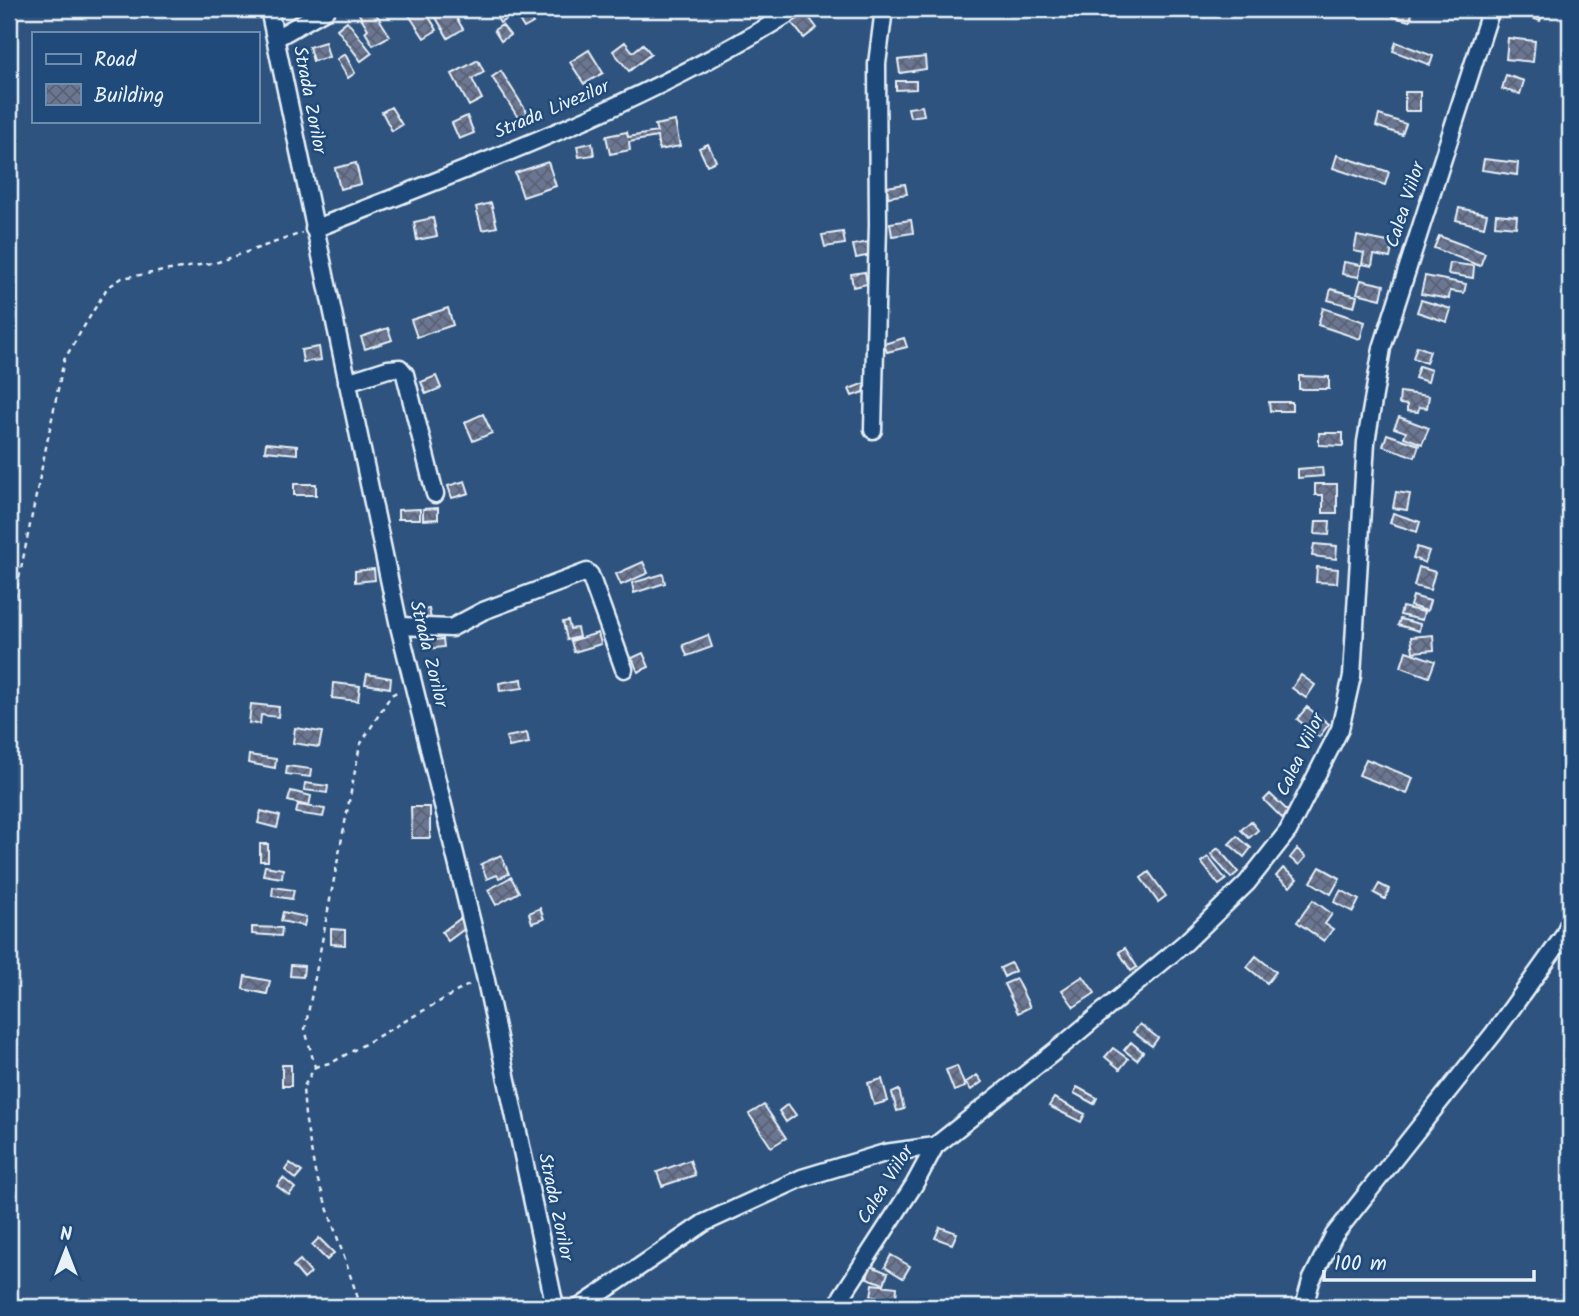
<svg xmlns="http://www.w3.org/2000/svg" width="1579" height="1316" font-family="Kalam,sans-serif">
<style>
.building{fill:url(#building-cross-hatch);stroke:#e8f1f8;stroke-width:2}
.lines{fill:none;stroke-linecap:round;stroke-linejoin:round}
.street-casing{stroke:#e8f1f8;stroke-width:21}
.path{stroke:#e8f1f8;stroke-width:2.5;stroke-dasharray:5 5;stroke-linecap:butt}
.street{stroke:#1f4a7a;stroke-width:16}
.labels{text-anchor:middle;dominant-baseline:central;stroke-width:5;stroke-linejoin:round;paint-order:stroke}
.street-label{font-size:19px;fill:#e8f1f8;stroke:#1f4a7a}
</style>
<defs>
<pattern id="building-cross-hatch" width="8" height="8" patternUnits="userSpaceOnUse" patternTransform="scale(1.75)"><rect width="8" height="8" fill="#6b7692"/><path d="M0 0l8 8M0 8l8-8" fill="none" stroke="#5a6172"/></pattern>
</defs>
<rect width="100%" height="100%" fill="#2e537f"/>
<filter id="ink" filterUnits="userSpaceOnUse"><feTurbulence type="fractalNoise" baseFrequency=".0143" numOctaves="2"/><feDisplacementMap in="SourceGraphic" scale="14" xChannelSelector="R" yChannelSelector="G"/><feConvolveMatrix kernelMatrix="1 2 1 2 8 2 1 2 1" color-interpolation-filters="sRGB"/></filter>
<g filter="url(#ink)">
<path class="building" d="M368,9H373L390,36L373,45L365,32L368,29L359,14Z
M405,9H424L437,30L424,38Z
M431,9H451L463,29L448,38Z
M491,9H505L510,17L500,23Z
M512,9H524L533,23L524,28Z
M1394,9H1413L1410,21L1393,17Z
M1509,9H1545L1540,21Z
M805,12L817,28L804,38L791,22Z
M347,21L372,53L361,61L337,29Z
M502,25L510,35L501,41L494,30Z
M1508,38L1535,41L1533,62L1506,59Z
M325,42L329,57L313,61L309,47Z
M625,42L633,52L643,44L651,54L629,71L613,51Z
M1396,42L1433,56L1430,65L1393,51Z
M589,50L603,73L584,84L570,62Z
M345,54L355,73L348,78L337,59Z
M925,57L926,69L900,73L898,60Z
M478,60L484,72L472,79L482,99L469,106L452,74Z
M501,71L528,114L519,119L492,77Z
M1506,75L1524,81L1520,94L1502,89Z
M896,81H916V89L896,90Z
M1405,92H1420V111H1405Z
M922,106L924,115L910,117L908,108Z
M391,107L402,125L392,131L382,112Z
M1379,115L1406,124L1402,135L1376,126Z
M467,116L474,133L459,139L452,123Z
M675,121L680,146L659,150L657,137L629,142L630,150L610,154L606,136L627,132L628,137L657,132L655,125Z
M592,143L594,155L579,157L577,146Z
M708,144L716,161L707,165L699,148Z
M1337,155L1389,172L1385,185L1333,168Z
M1484,159L1518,163L1517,175L1482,170Z
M548,162L556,186L523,197L515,173Z
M356,163L361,184L340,189L335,168Z
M905,184L907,194L888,197L887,187Z
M491,203L497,227L482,230L476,207Z
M1459,208L1487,214L1484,227L1456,220Z
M1496,214L1517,216L1516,227L1495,225Z
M433,218L437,236L417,240L414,222Z
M911,220L913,233L892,236L890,223Z
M843,232L845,244L825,247L822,235Z
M1357,236L1393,243L1390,258L1374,255L1372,266L1362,264L1364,253L1354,251Z
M1439,236L1485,253L1480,266L1434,248Z
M869,242L871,255L856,258L853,245Z
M1344,262L1361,265L1359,277L1342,274Z
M1450,263L1474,266L1473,278L1448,274Z
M865,272L867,284L853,287L851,274Z
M1425,276L1466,284L1464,293L1450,291L1449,299L1421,294Z
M1361,280L1384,285L1381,299L1357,293Z
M1331,289L1357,296L1354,307L1328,300Z
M1421,300L1451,309L1447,322L1417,312Z
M448,308L453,325L417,337L411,320Z
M1323,308L1365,322L1360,339L1318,325Z
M388,328L392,340L365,349L361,337Z
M904,338L907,347L887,352L884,344Z
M1417,346L1430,351L1426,363L1413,358Z
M319,347L321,360L303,362L301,350Z
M1419,366L1431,370L1428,382L1415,378Z
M436,376L441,388L426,394L421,382Z
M1299,376L1329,377V389H1299Z
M870,381L873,389L852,396L849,389Z
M1400,392L1429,396L1427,408L1419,407L1418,412L1407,411V405L1399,404Z
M1269,402H1292V411H1270Z
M483,414L492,433L473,441L465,422Z
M1399,417L1429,428L1422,444L1404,437L1406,432L1394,428Z
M1319,433H1343V446L1319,445Z
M1387,434L1419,445L1415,457L1383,446Z
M266,443L297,446V454L265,451Z
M1322,467L1323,476L1298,478V469Z
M465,481L469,493L452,498L448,486Z
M294,484H316V495H294Z
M1315,484H1337V513H1323V495H1315Z
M1396,492L1410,494L1407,510L1393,508Z
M438,508V519L423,520V509Z
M420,509V519H398V510Z
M1393,513L1420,522L1417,532L1390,523Z
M1316,521H1330L1329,535L1315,534Z
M1314,544L1337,546L1336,559L1312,556Z
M1417,547L1429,551L1425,563L1413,558Z
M643,562L648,573L621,585L616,574Z
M1317,567L1338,569L1337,583L1316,582Z
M1419,567L1435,572L1430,590L1414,586Z
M374,569L375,580L355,582V571Z
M663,574L665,583L634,593L632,583Z
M1413,596L1430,601L1427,611L1410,606Z
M1402,607L1424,612L1422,620L1400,615Z
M429,609L431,619L416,622L414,612Z
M1400,619L1420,624L1419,631L1398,625Z
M568,621L570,629L577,628L579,637L567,640L563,622Z
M598,633L601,644L574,652L571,641Z
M708,635L712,647L687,656L683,645Z
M1433,635L1434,650L1413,652L1411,637Z
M443,639L444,647L428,649L427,641Z
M1406,651L1435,661L1429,677L1401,667Z
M643,653L649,667L638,672L632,658Z
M367,674L391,678L390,688L365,684Z
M1301,675L1315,685L1306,698L1292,688Z
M522,679L523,688L500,691L499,683Z
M333,683L360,686L358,701L332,698Z
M251,704L279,707L278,717L261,715L260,724L249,723Z
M1307,707L1329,724L1319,737L1297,719Z
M295,728L322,732L319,747L293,743Z
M527,733L529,743L509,747L506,737Z
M249,755L276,759L275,768L248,763Z
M1366,759L1413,778L1407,794L1359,775Z
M287,766L311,769L310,777L286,774Z
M305,783L328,786L327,793L304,790Z
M291,791L311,796L309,806L288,801Z
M1270,794L1289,812L1282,818L1264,800Z
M298,805L325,809L323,817L296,813Z
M411,807H430V838H412Z
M261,811L280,816L277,828L258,823Z
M1251,821L1258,830L1249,838L1241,830Z
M1237,836L1251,848L1244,857L1229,844Z
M260,844H268V861H260Z
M1218,848L1238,872L1231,878L1211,854Z
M1297,849L1306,857L1299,865L1290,858Z
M501,855L509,874L499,878L497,875L487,879L481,864Z
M1208,857L1226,880L1219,885L1201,862Z
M265,866L283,869L282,878L263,875Z
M1320,867L1340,878L1331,894L1311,882Z
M1283,868L1297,879L1290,887L1276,876Z
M1149,872L1166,896L1158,902L1141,878Z
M511,877L519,892L496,905L488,890Z
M1379,884L1389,889L1385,899L1374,893Z
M273,887L294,890L292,899L272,896Z
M1341,890L1359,900L1353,912L1334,902Z
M1313,900L1332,914L1325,924L1333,929L1324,941L1297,922Z
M540,908L544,919L532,923L529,913Z
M283,912L306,917L304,926L281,921Z
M461,918L467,927L448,941L442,932Z
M252,927L282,928L281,936L252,934Z
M331,929L345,930V945L331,944Z
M1125,948L1137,967L1131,971L1119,952Z
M1256,956L1276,972L1267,983L1247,967Z
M1011,963L1015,971L1004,977L1000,968Z
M291,965L304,966L303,977L290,976Z
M245,976L270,981L267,994L243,989Z
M1083,976L1095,993L1074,1007L1062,990Z
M1016,979L1030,1007L1018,1013L1004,984Z
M1140,1024L1158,1038L1152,1046L1133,1032Z
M1131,1042L1143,1052L1137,1060L1124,1050Z
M1113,1048L1128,1059L1120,1069L1105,1057Z
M282,1065H291V1086H282Z
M957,1066L965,1087L954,1091L946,1070Z
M977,1075L982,1082L971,1090L965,1083Z
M882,1079L888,1101L874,1105L868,1083Z
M1077,1087L1097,1098L1094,1104L1074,1093Z
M899,1090L904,1109L897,1111L892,1093Z
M1054,1098L1085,1114L1081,1122L1049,1106Z
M788,1104L796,1115L786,1122L779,1111Z
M764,1105L786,1138L771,1147L749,1114Z
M690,1160L695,1175L662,1186L657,1172Z
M290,1163L302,1172L296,1179L285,1170Z
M283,1178L295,1188L289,1195L277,1186Z
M940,1227L957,1233L952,1244L935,1238Z
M319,1238L334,1253L327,1260L312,1245Z
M891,1255L910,1266L903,1278L885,1267Z
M300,1260L311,1273L304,1279L293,1266Z
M871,1266L888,1273L884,1284L867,1278Z
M873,1284L897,1287L896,1299L871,1296Z"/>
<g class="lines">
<defs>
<path id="street" d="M269,9L399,626L485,976L555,1307
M276,38L327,9
M314,229C479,164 646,104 796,9
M347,382L388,369L400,368L405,374L435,494
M873,430L878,225L877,64L884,9
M399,626L451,628L483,611L587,572L590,575L624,669
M580,1307L704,1223L802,1178L885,1153L935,1146
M839,1307L842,1296L914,1185L935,1146L1064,1044L1186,942L1247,883L1288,831L1340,729L1352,676L1366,442L1382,348L1491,9
M1304,1307L1311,1281L1334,1235L1494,1033L1563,937L1570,921"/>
</defs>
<use href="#street" class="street-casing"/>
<path class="path" d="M9,627L64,360L107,288L122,278L218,262L302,233
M315,1067L333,1062L472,983
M361,1307L315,1172L305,1116L303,1088L315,1067L305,1029L360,745L391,695L399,691"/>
<use href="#street" class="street"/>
</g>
</g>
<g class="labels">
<g class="street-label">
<text transform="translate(309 100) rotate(79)">Strada Zorilor</text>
<text transform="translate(552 110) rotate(-23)">Strada Livezilor</text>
<text transform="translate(1406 205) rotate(-72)">Calea Viilor</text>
<text transform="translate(428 654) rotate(76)">Strada Zorilor</text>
<text transform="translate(1301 755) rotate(-65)">Calea Viilor</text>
<text transform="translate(886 1185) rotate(-58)">Calea Viilor</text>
<text transform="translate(555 1207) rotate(78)">Strada Zorilor</text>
</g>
</g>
<rect width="1579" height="1316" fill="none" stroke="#1f4a7a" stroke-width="35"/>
<rect x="18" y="18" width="1544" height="1281" fill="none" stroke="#e8f1f8" stroke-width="2.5" filter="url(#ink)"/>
<rect x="32" y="32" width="228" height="91" fill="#1f4a7a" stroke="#6f8dac" stroke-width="2"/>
<rect x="46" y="54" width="35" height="10" fill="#1f4a7a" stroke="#6f8dac" stroke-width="2"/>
<text x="94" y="66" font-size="21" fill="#e8f1f8">Road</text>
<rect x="46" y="84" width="35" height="21" fill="url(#building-cross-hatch)" stroke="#6f8dac" stroke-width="2"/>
<text x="94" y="102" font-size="21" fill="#e8f1f8">Building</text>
<g transform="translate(66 1250)" stroke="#1f4a7a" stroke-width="5" paint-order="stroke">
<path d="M0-5L12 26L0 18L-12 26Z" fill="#e8f1f8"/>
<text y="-10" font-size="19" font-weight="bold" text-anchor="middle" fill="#e8f1f8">N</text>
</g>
<path d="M1324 1270v10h210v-10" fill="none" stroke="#e8f1f8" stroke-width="3.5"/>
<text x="1334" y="1270" font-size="21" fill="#e8f1f8" stroke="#1f4a7a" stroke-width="5" paint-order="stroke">100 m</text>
</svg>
